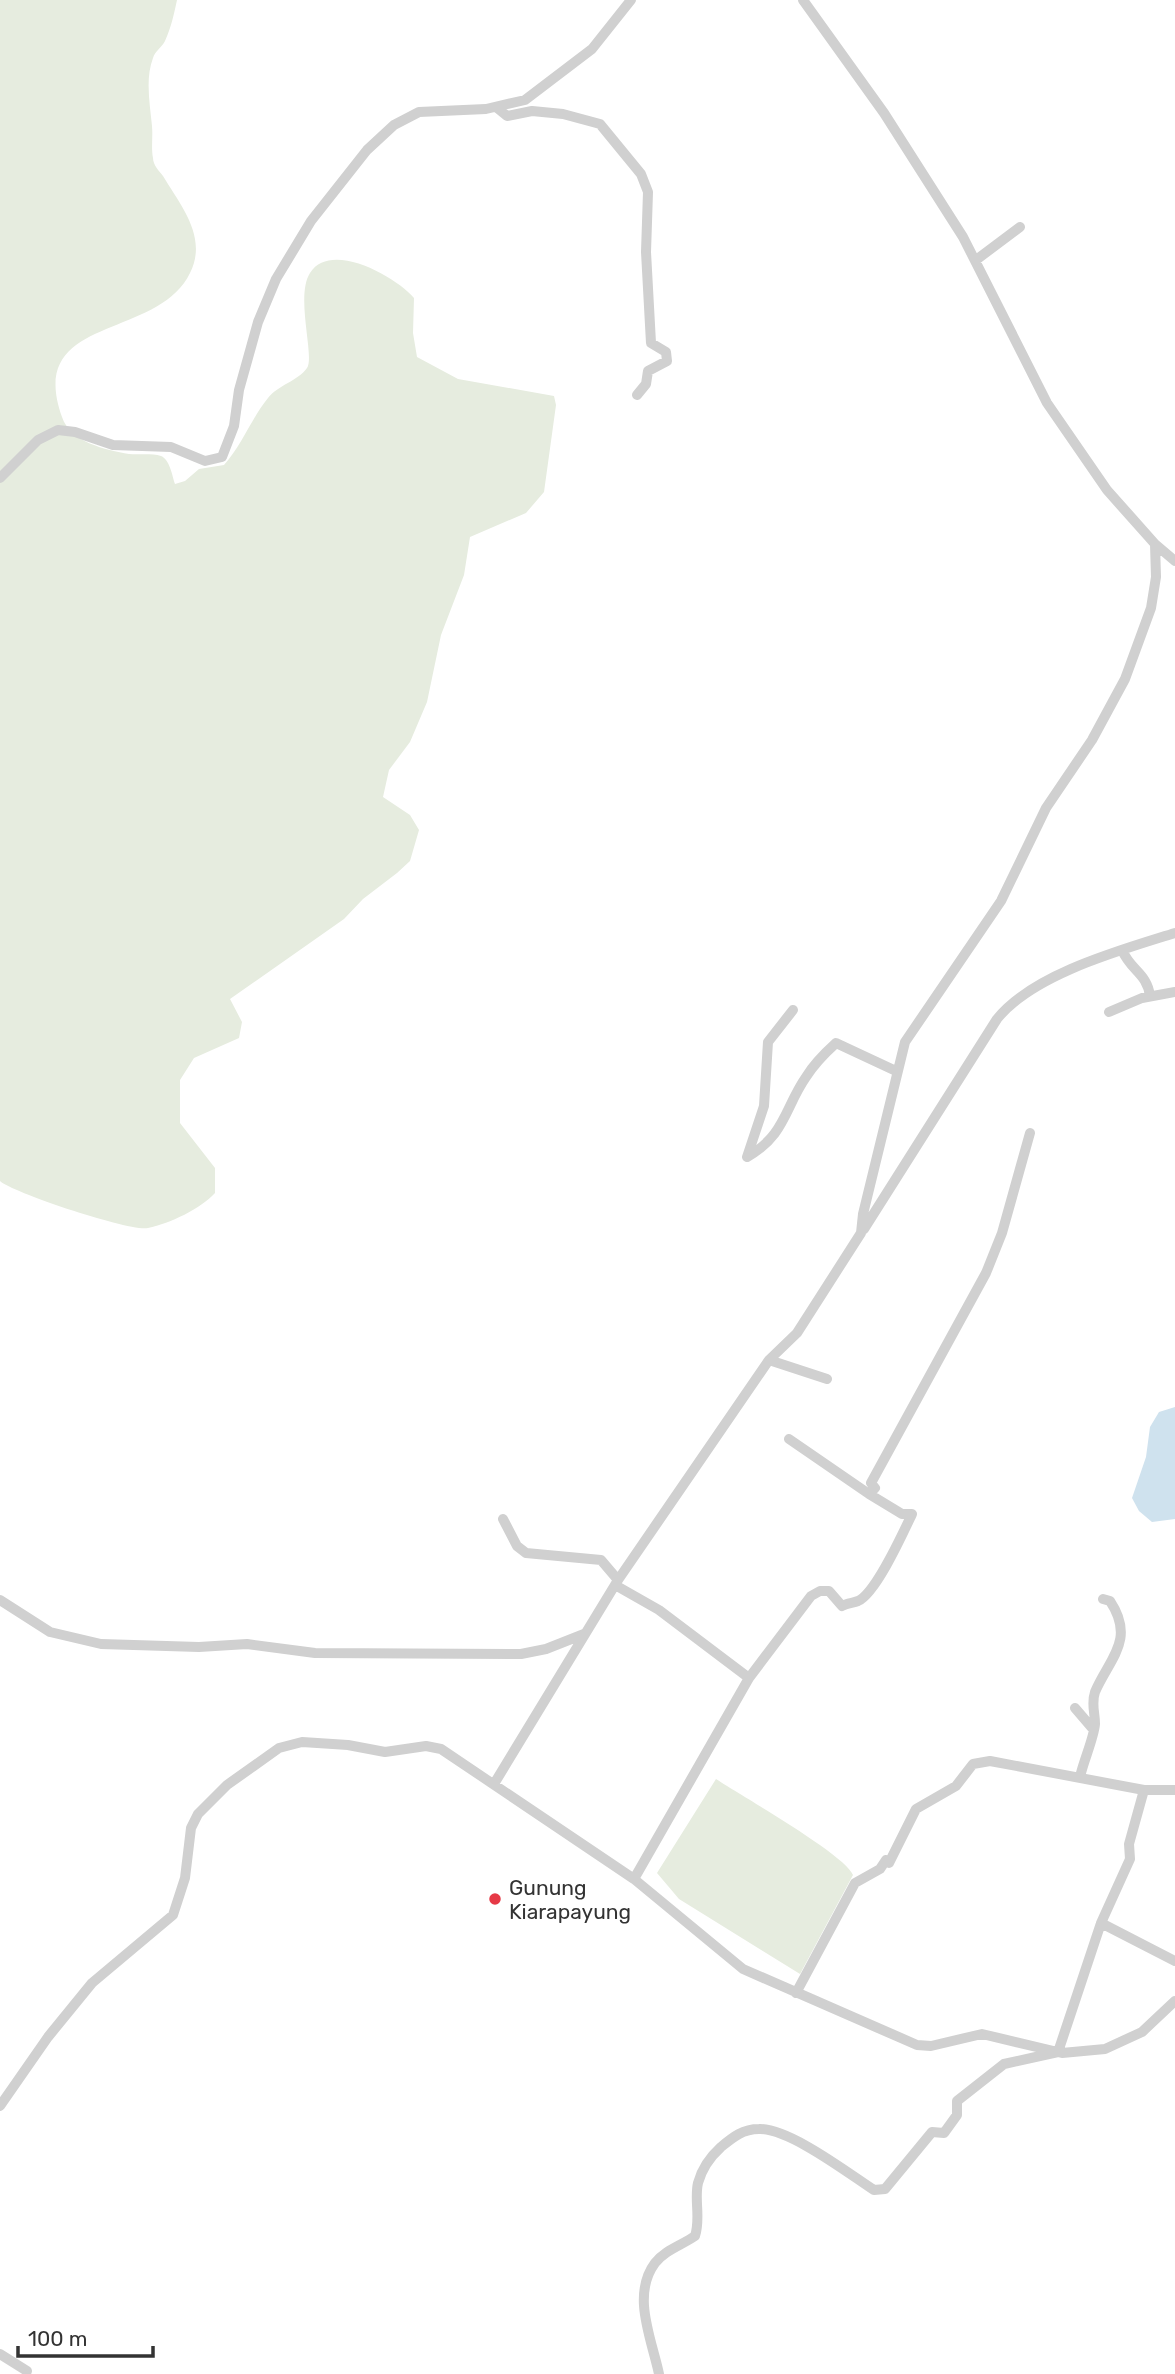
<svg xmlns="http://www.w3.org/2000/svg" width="1175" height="2374" font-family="Rubik,sans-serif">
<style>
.green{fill:#e6ecdf}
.water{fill:#cfe2ee}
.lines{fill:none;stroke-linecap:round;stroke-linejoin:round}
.minor{stroke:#d0d0d0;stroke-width:10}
.poi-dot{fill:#e63946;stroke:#fff;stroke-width:2.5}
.labels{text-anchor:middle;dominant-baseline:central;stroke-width:7;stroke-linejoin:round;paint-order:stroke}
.poi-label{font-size:21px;fill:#333;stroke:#fff;text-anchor:start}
</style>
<rect width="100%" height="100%" fill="#fff"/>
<path class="green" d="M0,0H177C174,14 171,28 165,41C162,47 155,51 153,58C145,79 150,105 152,126C153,137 151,148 153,158C153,165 159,171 163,176C181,206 208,237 190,273C157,341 25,314 62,417C70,442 106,450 129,454C138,455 152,453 161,456C170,460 172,475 175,484L185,481L199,469L224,465C242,445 251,419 268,398C278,385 298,381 307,368C315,357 295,296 310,273C331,240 396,277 414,298L413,333L417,357L458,379L554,396L556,405L544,492L526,513L470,537L464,575L441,635L427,702L410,742L389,770L383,797L410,815L419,830L410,861L397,873L363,899L344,919L230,999L242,1022L239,1038L194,1058L180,1080V1123L215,1168V1193C200,1209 171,1223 148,1228C131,1232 13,1193 0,1181Z
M716,1779C740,1795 846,1855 853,1875L800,1974L679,1899L657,1873Z"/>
<path class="water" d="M1175,1407V1519L1152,1522L1139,1511L1132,1498L1146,1457L1150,1427L1159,1412Z"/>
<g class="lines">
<path class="minor" d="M496,107L507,116L532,111L563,114L600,124L641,174L648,192L646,252L651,343L666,352L667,361L648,371L646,384L637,395
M976,260L1020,227
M0,478L38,440L58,430L75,432L113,445L171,447L205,461L222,457L234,426L239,390L258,322L276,279L311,221L367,150L394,125L419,112L486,109L525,100L592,49L631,0
M1155,544L1175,561
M1122,950C1131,971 1147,973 1150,996
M793,1010L768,1042L764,1106L747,1157C785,1136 785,1107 806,1077C814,1064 825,1053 836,1043L896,1071
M1109,1012L1142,998L1175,992
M864,1229L997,1019C1033,974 1121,950 1175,933
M769,1360L827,1379
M789,1439L869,1494
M503,1519L517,1546L526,1553L601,1560L618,1580
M615,1585L659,1610L749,1678
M0,1600L50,1632L101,1644L199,1647L247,1644L315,1653L521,1654L546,1649L584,1634
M1075,1708L1093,1729
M1080,1777C1083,1762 1094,1738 1095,1724C1095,1712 1091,1704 1095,1692C1109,1659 1136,1640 1110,1601L1103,1599
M494,1784L618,1580L769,1360L797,1333L861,1233L863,1214L905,1042L1001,901L1046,808L1092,740L1125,679L1151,608L1156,577L1155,544L1107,490L1047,403L963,237L884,113L803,0
M634,1879L749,1678L811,1596L820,1591H829L842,1606C847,1603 853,1603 858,1601C876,1593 903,1533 912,1514H902L869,1494L875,1488L871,1483L986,1273L1002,1233L1030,1133
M1101,1923L1175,1961
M796,1993L855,1883L880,1869L886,1860L889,1863L916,1809L956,1786L973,1764L990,1761L1144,1790H1175
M0,2106L48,2037L92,1983L173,1915L185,1878L191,1828L198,1814L227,1785L279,1748L302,1742L348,1745L385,1752L426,1746L441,1749L634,1879L743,1969L917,2045L931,2046L982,2034L1062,2053L1105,2049L1142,2032L1175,2001
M0,2354L27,2371
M659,2374C652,2340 631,2295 655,2263C665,2250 682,2245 695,2236C701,2218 694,2200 698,2183C702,2168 710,2157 721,2147C733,2137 743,2129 759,2129C789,2128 848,2173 874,2190L885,2189L932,2132L944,2133L957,2115V2101L1004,2064L1058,2052L1101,1923L1130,1859L1129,1844L1144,1790"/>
</g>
<circle class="poi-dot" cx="495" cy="1899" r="7"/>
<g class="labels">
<g class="poi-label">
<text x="509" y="1887">Gunung<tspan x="509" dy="24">Kiarapayung</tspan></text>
</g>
</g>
<path d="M18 2346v10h135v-10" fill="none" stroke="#333333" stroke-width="3.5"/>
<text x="28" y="2346" font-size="21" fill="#333333" stroke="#ffffff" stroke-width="5" paint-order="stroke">100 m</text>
</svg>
